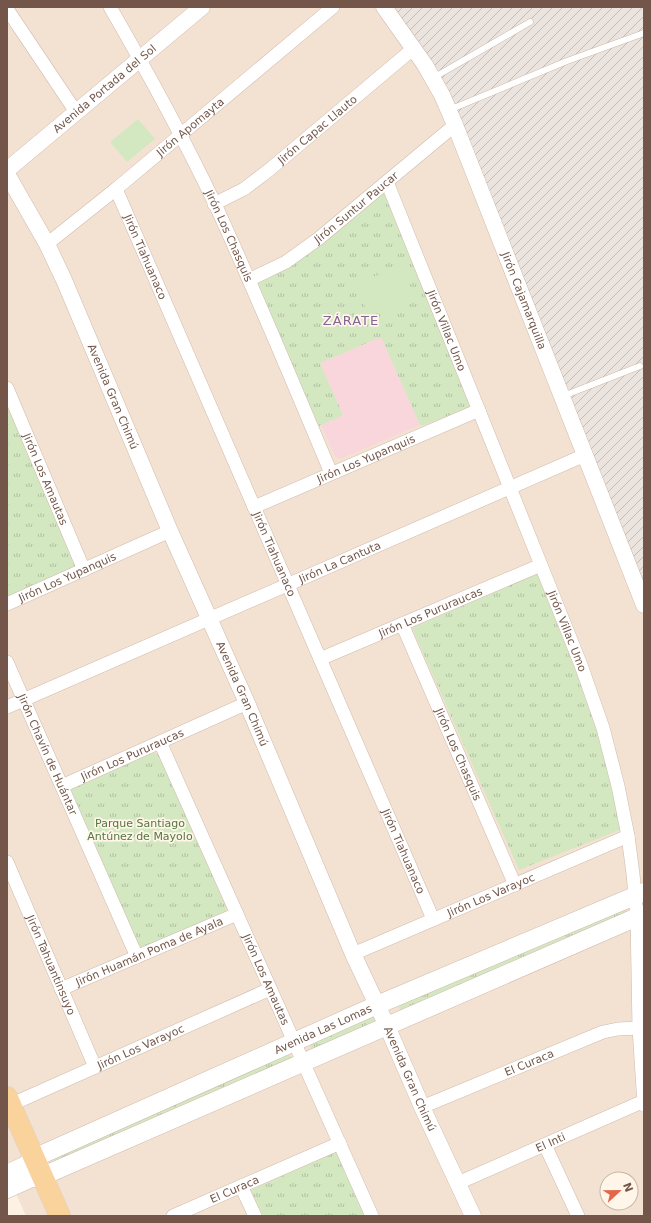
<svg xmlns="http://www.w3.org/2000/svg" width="651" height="1223" font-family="'DejaVu Sans',sans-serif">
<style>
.residential{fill:#f3e2d1;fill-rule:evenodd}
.industrial{fill:url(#industrial-furrows)}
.medical{fill:#f9d6dc}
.grass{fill:url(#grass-tufts)}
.pitch{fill:#d3e8c1}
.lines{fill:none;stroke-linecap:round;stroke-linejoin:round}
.service-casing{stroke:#cfbaac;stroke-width:7}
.minor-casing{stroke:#cfbaac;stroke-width:14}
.tertiary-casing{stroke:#cfbaac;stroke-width:17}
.secondary-casing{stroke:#d1b9aa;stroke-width:19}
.primary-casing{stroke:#dbd3d0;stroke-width:22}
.service{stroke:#fff;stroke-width:6}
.minor{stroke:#fff;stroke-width:13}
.tertiary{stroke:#fff;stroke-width:16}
.secondary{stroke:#fff;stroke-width:18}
.primary{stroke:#f9d29c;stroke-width:21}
.labels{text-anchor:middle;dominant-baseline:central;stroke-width:3.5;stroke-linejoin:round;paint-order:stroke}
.street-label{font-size:11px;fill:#735649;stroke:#fff5e8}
.park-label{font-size:11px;fill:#547842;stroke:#fff5e8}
.quarter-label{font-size:13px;letter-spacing:1px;fill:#836596;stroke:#fff5e8}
</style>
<defs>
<pattern id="industrial-furrows" width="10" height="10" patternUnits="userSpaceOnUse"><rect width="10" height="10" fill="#ebe3dd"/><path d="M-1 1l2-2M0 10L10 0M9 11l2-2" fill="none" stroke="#c3bbb5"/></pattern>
<pattern id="grass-tufts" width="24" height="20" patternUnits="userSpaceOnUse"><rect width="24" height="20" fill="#d3e8c1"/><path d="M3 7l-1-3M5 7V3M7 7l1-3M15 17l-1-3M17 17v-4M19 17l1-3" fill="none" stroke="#b0bf9f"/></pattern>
</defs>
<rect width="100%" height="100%" fill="#fcf1e2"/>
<path class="residential" d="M7,7H644V1216H26L7,1173ZM607,1179H631V1203H607Z"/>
<path class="industrial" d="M380,7H644V607L456,130Z"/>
<path class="medical" d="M381,337L420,425L340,459L335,456L321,425L343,415L320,363Z"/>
<path class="grass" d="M386,189L473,406L424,425H420L381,337L320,363L343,415L319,426L256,283Z
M7,405L76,563V568L7,600Z
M537,573L588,702L607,765L622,829L519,870L412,628Z
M151,753H157L161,756L226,907V912L146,948L141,947L137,943L72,795V789L76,786Z
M626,906V914L401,1012L398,1005Z
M375,1016L377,1021L312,1051L309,1043Z
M289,1054L293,1059L55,1163L53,1157Z
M337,1151L367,1216H263L251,1190Z"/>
<path class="pitch" d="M138,119L155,139L127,162L110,142Z
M402,265L415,298L369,316L356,284Z"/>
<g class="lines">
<defs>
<path id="service" d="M433,78L530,22
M449,110L567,61L644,33
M563,396L640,366"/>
<g id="minor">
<path id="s1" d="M110,7C147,71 183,137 215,204C256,293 293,383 331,473"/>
<path d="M7,9L76,112"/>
<path id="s2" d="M387,182L541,565L581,665L603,728L618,786L628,836L633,874L637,917L639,1028L644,1105"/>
<path id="s3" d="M116,189L433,919"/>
<path id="s4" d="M214,204L244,189L269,170L414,48"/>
<path id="s5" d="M47,244L116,189L333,7"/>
<path id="s6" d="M249,280L286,262L318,239L455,125"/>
<path id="s7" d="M7,388L84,570"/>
<path id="s8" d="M254,507L479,410"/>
<path id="s9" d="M7,604L170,531"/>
<path id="s10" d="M402,624L515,885"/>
<path id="s11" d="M320,659L541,565"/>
<path id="s12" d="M7,662L137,957"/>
<path id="s13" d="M7,707L585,455"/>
<path id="s14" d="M160,742L372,1216"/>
<path id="s15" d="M62,786L247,703"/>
<path id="s16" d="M7,862L95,1067"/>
<path id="s17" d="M353,954L628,836"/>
<path id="s18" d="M61,989L237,914"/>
<path id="s19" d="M10,1105L270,989"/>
<path id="s20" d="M422,1107L603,1032L618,1029L639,1028"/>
<path d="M545,1145L578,1216"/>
<path id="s21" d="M458,1183L644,1101"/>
<path d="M241,1186L255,1216"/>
<path id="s22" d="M173,1216L340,1143"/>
</g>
<g id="tertiary">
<path id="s23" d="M384,7L425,65L442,95L455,125L644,605"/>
<path id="s24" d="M7,170L202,7"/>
<path id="s25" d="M7,174L47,244L64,280L170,531L247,703L353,954L387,1026L422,1107L473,1216"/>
</g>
<g id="secondary">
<path id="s26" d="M7,1174L24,1166L34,1158L377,1005L644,892"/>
<path d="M7,1189L29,1179L41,1176L52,1172L644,914"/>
</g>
<path id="primary" d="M7,1097L60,1216"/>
</defs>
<use href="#service" class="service-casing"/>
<use href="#minor" class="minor-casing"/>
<use href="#tertiary" class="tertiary-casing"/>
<use href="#secondary" class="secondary-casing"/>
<use href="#primary" class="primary-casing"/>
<use href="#service" class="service"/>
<use href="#minor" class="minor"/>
<use href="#tertiary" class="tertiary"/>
<use href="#secondary" class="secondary"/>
<use href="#primary" class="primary"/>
</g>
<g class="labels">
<g class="street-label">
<text stroke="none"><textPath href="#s24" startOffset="127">Avenida Portada del Sol</textPath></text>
<text stroke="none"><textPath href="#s5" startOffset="185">Jirón Apomayta</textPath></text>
<text stroke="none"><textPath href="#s4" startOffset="128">Jirón Capac Llauto</textPath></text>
<text stroke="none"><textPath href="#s6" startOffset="130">Jirón Suntur Paucar</textPath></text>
<text stroke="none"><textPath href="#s1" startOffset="258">Jirón Los Chasquis</textPath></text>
<text stroke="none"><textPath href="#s3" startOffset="74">Jirón Tiahuanaco</textPath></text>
<text stroke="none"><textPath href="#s23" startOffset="327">Jirón Cajamarquilla</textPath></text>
<text stroke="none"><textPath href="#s2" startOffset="160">Jirón Villac Umo</textPath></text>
<text stroke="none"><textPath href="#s25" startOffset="247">Avenida Gran Chimú</textPath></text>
<text stroke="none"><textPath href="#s8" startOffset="122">Jirón Los Yupanquis</textPath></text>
<text stroke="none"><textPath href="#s7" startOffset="99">Jirón Los Amautas</textPath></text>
<text stroke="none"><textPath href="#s3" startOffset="398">Jirón Tiahuanaco</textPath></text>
<text stroke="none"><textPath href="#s13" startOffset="363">Jirón La Cantuta</textPath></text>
<text stroke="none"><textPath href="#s9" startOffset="66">Jirón Los Yupanquis</textPath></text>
<text stroke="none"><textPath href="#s11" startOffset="120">Jirón Los Pururaucas</textPath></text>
<text stroke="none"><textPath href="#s2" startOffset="484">Jirón Villac Umo</textPath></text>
<text stroke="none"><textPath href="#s25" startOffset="571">Avenida Gran Chimú</textPath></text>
<text stroke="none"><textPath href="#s12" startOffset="101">Jirón Chavín de Huántar</textPath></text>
<text stroke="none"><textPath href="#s15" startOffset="77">Jirón Los Pururaucas</textPath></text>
<text stroke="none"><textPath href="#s10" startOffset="142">Jirón Los Chasquis</textPath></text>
<text stroke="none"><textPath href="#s3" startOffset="722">Jirón Tiahuanaco</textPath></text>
<text stroke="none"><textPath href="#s17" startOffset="150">Jirón Los Varayoc</textPath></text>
<text stroke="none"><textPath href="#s18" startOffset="96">Jirón Huamán Poma de Ayala</textPath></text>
<text stroke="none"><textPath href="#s16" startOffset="112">Jirón Tahuantinsuyo</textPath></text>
<text stroke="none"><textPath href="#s14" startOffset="260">Jirón Los Amautas</textPath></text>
<text stroke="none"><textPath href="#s26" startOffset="348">Avenida Las Lomas</textPath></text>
<text stroke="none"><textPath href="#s19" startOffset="143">Jirón Los Varayoc</textPath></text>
<text stroke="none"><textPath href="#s20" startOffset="116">El Curaca</textPath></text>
<text stroke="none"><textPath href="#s25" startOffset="991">Avenida Gran Chimú</textPath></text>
<text stroke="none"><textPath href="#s21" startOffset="101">El Inti</textPath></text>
<text stroke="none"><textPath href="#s22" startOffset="67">El Curaca</textPath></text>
</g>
<g class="park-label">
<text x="140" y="823">Parque Santiago<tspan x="140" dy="13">Antúnez de Mayolo</tspan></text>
</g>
<g class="quarter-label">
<text x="351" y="320">ZÁRATE</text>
</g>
</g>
<rect width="651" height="1223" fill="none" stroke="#735649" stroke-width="16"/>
<g transform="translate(619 1191) rotate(68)"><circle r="19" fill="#fff5e8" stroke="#c7b5a8"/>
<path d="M0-3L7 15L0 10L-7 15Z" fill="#e3654a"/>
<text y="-6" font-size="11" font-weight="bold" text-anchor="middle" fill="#735649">N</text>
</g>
</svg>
